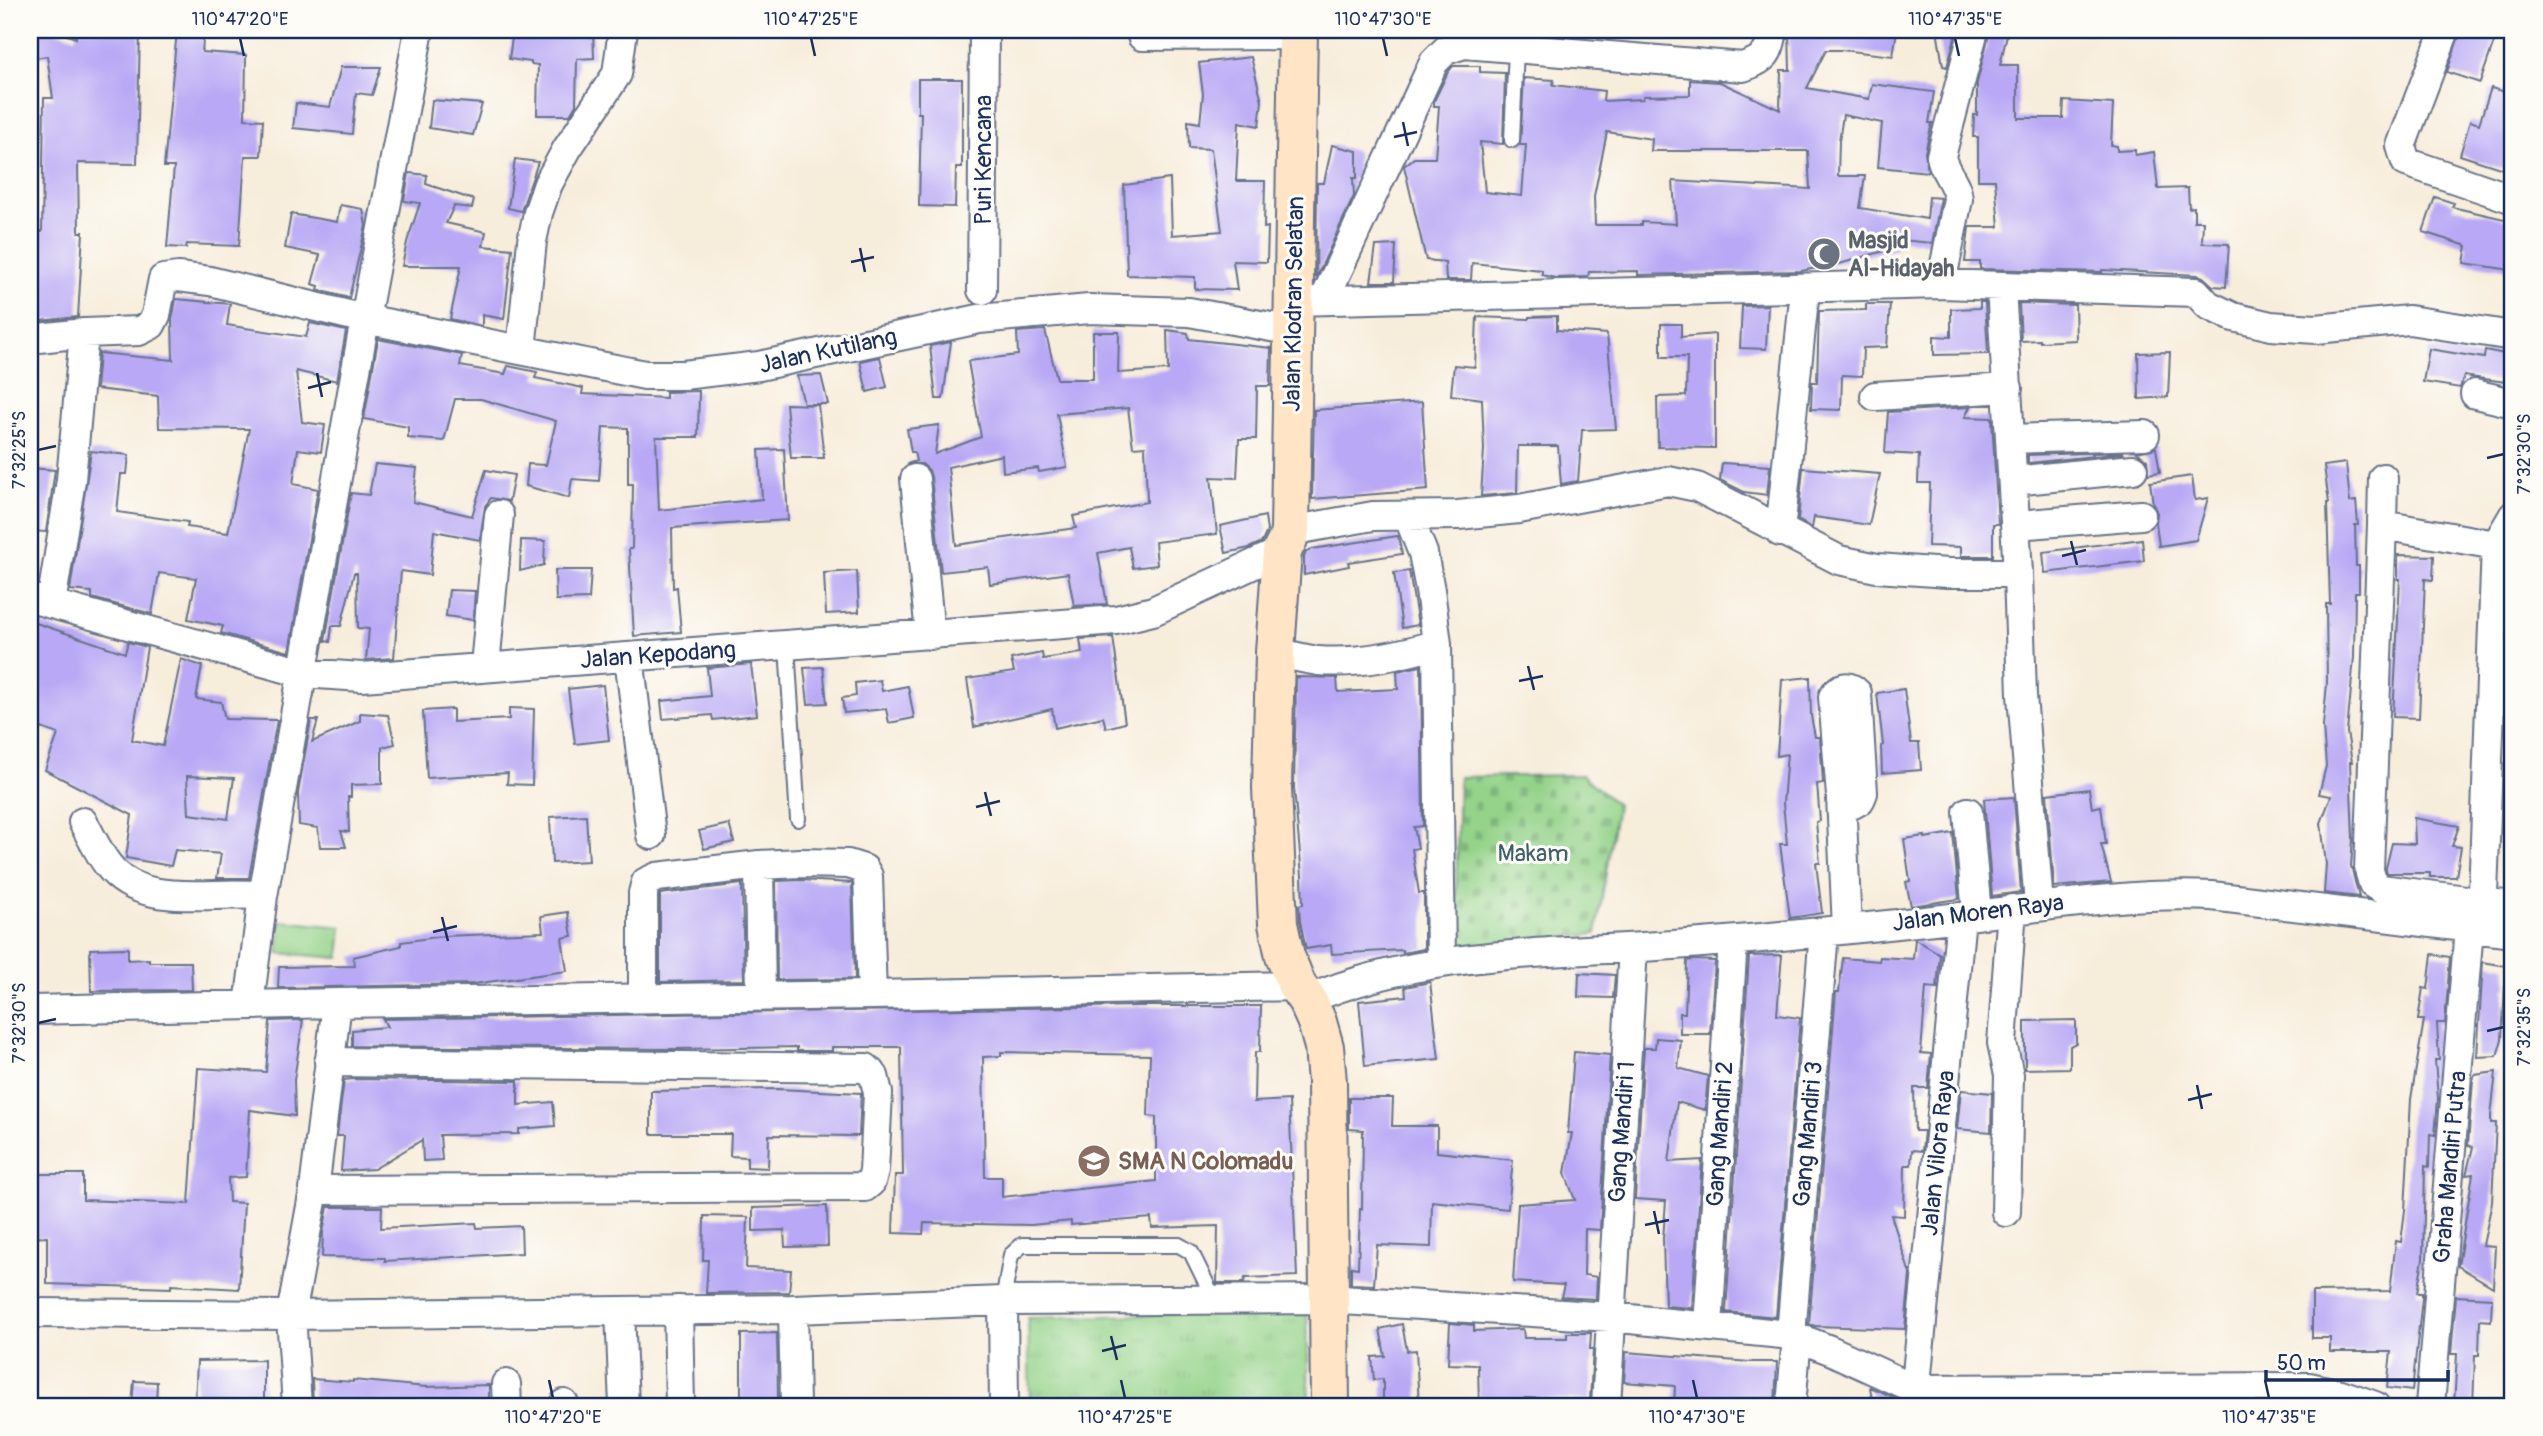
<svg xmlns="http://www.w3.org/2000/svg" width="2543" height="1436" font-family="Pangolin,sans-serif">
<style>
.grass{fill:url(#grass-tufts);stroke:#588174;stroke-width:2}
.cemetery{fill:url(#cemetery-stones);stroke:#588174;stroke-width:2}
.pitch{fill:#94d38a;stroke:#588174;stroke-width:2}
.building{fill:#b8a8f5;fill-rule:evenodd}
.lines{fill:none;stroke-linecap:round;stroke-linejoin:round}
.service-casing{stroke:#68728a;stroke-width:18}
.minor-casing{stroke:#68728a;stroke-width:32}
.secondary-casing{stroke:#68728a;stroke-width:42}
.service{stroke:#fff;stroke-width:14}
.minor{stroke:#fff;stroke-width:28}
.secondary{stroke:#ffe4c6;stroke-width:38}
.ticks{fill:none;stroke:#1b2f5e;stroke-width:2.5}
.labels{text-anchor:middle;dominant-baseline:central;stroke-width:6;stroke-linejoin:round;paint-order:stroke}
.street-label{font-size:24px;fill:#1b2f5e;stroke:#fdfcf7}
.worship-label{font-size:24px;font-weight:bold;fill:#5b616d;stroke:#fdfcf7;text-anchor:start}
.park-label{font-size:24px;fill:#3f606b;stroke:#fdfcf7}
.education-label{font-size:24px;font-weight:bold;fill:#785e54;stroke:#fdfcf7;text-anchor:start}
.neatline{fill:none;stroke:#1b2f5e;stroke-width:2.5}
.ticks-label{font-size:18px;text-anchor:middle;fill:#1b2f5e}
</style>
<defs>
<pattern id="grass-tufts" width="24" height="20" patternUnits="userSpaceOnUse" patternTransform="scale(1.75)"><rect width="24" height="20" fill="#94d38a"/><path d="M3 7l-1-3M5 7V3M7 7l1-3M15 17l-1-3M17 17v-4M19 17l1-3" fill="none" stroke="#7fb57a"/></pattern>
<pattern id="cemetery-stones" width="16" height="16" patternUnits="userSpaceOnUse" patternTransform="scale(1.75)"><rect width="16" height="16" fill="#94d38a"/><path d="M2 7V4a2 2 0 0 1 4 0v3zM10 15v-3a2 2 0 0 1 4 0v3z" fill="#7fb57a"/></pattern>
</defs>
<rect width="100%" height="100%" fill="#fdfcf7"/>
<filter id="ink" filterUnits="userSpaceOnUse"><feTurbulence type="fractalNoise" baseFrequency=".0143" numOctaves="2"/><feDisplacementMap in="SourceGraphic" scale="14" xChannelSelector="R" yChannelSelector="G"/><feConvolveMatrix kernelMatrix="1 2 1 2 8 2 1 2 1" color-interpolation-filters="sRGB"/></filter>
<filter id="wash" filterUnits="userSpaceOnUse"><feTurbulence type="fractalNoise" baseFrequency=".00686" numOctaves="4" result="noise"/><feDisplacementMap in="SourceGraphic" scale="28" xChannelSelector="R" yChannelSelector="G"/><feGaussianBlur stdDeviation="1.57" result="paint"/><feColorMatrix in="noise" values="0 0 0 0 0 0 0 0 0 0 0 0 0 0 0 0 0 1.4 0 .05"/><feComposite in="paint" operator="in"/></filter>
<g filter="url(#wash)">
<rect width="100%" height="100%" fill="#f7eddb"/>
<path class="grass" d="M1307,1311L1309,1406H1030L1028,1318Z"/>
<path class="cemetery" d="M1582,775L1617,805L1596,934L1467,946L1455,938L1459,777Z"/>
<path class="pitch" d="M281,921L342,927L339,958L278,953Z"/>
<g id="blocks">
<path class="building" d="M30,30H53L76,38V30H140L137,164L78,163L79,232H83L78,317L30,322V232H42L44,98H53L47,56L30,59Z
M177,30H204L202,52L246,55L245,119L263,120L261,156H245L239,246L187,244L186,248L167,247L174,167H164Z
M513,30H593L594,58L577,59L576,105L570,115H537L538,65L531,64V62L509,59Z
M1789,30H1897L1893,56L1841,50H1826L1807,88L1869,99L1872,84L1934,92L1929,123H1932L1925,152L1928,172L1878,167L1882,123L1843,115L1839,141L1838,176H1865L1860,208L1927,219L1929,197L1941,198L1932,243L1901,240V246L1843,263L1801,271L1638,275V271L1589,272L1588,277L1555,278L1542,275V270L1472,263L1471,280H1446L1445,262L1426,260L1404,166L1414,158H1435L1439,106H1434V101L1448,72L1453,66H1480V72L1505,73L1503,144L1480,142L1485,192L1522,196L1526,145H1520L1524,78L1554,80L1553,85L1604,91L1603,101L1643,99V96L1690,95V80L1720,82L1780,110L1781,70H1790ZM1607,132L1652,139L1651,151H1808L1810,189L1673,181L1676,224L1642,222V225H1595L1594,196Z
M1937,30H1957L1947,67L1943,66Z
M1990,30H2008L2000,65H2018V118H2063L2064,101L2113,104L2111,145L2117,146V151L2135,150V155L2154,152L2158,189L2188,188L2189,208L2194,207V221H2203L2202,243L2229,244L2226,287L2213,286L2203,277L2197,275L2102,270V272L1980,269V262H1965L1969,227H1999L1995,180H1978V137H1973L1974,115H1977V83Z
M2461,30H2498L2480,83L2447,72Z
M1251,57L1262,101L1259,126L1239,122L1236,181H1265L1264,228L1268,227L1267,262L1233,261L1237,290L1195,289V277L1127,275L1124,185L1170,179L1172,235L1222,231L1211,149L1189,148L1188,121L1200,123L1203,94L1199,63Z
M341,67H381L372,95L356,93L352,134L293,128L296,103L330,107Z
M918,79H962V168H956L955,207L919,206L921,113H918Z
M2491,88L2513,94V110L2506,132L2513,135V137L2503,169L2460,155L2470,121L2479,124Z
M432,100L482,104L473,135L429,128Z
M1332,145L1357,151V178H1353L1354,196L1316,278L1317,183H1324Z
M515,159L538,162L521,211L508,208Z
M409,173L427,175L426,184L474,200L472,208L454,206L446,223L486,232L483,246L512,249L504,319L482,315V326L450,319L461,266H402L407,242L420,203L404,201Z
M2435,197L2454,203L2452,207L2513,221L2511,270L2464,263L2467,246L2423,232Z
M340,205L363,209L366,226L349,298L318,290L319,286L312,284L320,255L285,248L291,214L337,222Z
M1396,245L1394,282H1371L1376,246Z
M176,299L230,304L227,325L245,328L306,337L310,323L346,331L337,381L296,371L302,422L325,425L321,452L298,449L293,484L318,489L289,652L221,633L223,626L188,619L196,578L159,573L152,614L92,598V592L70,590L91,451L129,455L127,474H121L117,512L188,522L187,527L228,533L249,429L159,428L158,396L96,389L99,353L173,360L172,320Z
M1980,302H1985L1988,354L1934,355V336L1951,337V309L1980,308Z
M2019,303L2075,305L2076,340L2040,342V340L2021,341Z
M1866,304H1890L1887,347L1863,348L1862,376L1842,375L1841,410L1811,409L1812,382H1817L1819,311L1866,310Z
M1768,305L1766,349L1740,348L1742,306Z
M1557,316V330L1607,334L1616,429L1582,430L1578,481L1561,484L1558,446H1518L1517,493L1481,496L1484,449L1482,399L1451,395L1454,365L1475,367L1477,317L1529,319V317Z
M1661,324H1681V337L1715,334V448L1658,447L1657,397L1686,396L1687,357H1661Z
M1045,330L1057,379H1093V332H1119L1118,373L1168,370L1167,330L1188,333L1189,339L1271,348L1270,386H1257L1256,439H1239L1237,478L1211,477L1217,534L1155,542L1157,565L1133,568L1129,547L1098,553L1107,604L1074,606L1068,573L990,584L988,567L941,572L931,477L929,470L922,464H907L916,461L914,452H911L907,429L939,425L935,454L981,437L968,361L1018,355L1017,332ZM1128,408L1133,447L1145,446L1147,502L1073,516L1076,528L956,545L948,467L1002,455L1003,472L1038,468L1039,472L1067,467L1057,414Z
M378,339L462,355L460,366L505,374L508,366L537,372L535,378L583,388L582,394L666,398V392L699,391L698,437H656L659,510L762,499L759,450L784,449L788,520L672,528L673,588L677,587L681,632L634,636L629,549H632L633,484H628V428L603,427L599,481L572,479L569,498L526,486L528,464L546,465L556,421L481,399H455L444,441L408,438V427L364,419Z
M951,342L943,399H936L930,346Z
M2429,349L2484,358L2485,350L2510,355V358L2513,359V383L2464,376L2460,388L2423,382Z
M2170,352L2168,397L2139,399L2138,353Z
M880,357L887,387L867,392L860,361Z
M821,375L828,404H804L797,376Z
M1422,402L1428,490L1312,499L1314,410Z
M786,404L818,405L824,458H791Z
M1970,407L1965,417L1992,418L1998,524H1993V556H1961V547L1928,546L1930,483H1918L1919,455L1885,453L1888,412Z
M2156,448L2160,472L2148,474L2147,460L2137,452Z
M2123,452V453L2028,463V455Z
M1722,463L1770,466L1767,495L1744,492L1720,480Z
M2346,463L2350,502L2356,501L2358,525H2355L2356,566H2359V592H2355L2354,657L2347,732L2352,762H2350L2353,839L2351,866L2359,897L2324,893L2326,864L2321,823L2331,796L2319,794L2326,766L2323,726L2327,683L2326,604H2330L2327,503H2329L2324,466Z
M375,464L417,468L413,502L472,516L486,470L514,475L509,501L491,498L485,506L480,540L434,531L430,575L401,571L394,658L366,660L369,629L358,628L357,573H354L341,626H332L330,642L325,641L351,493L369,495Z
M30,468L55,470L46,532L30,531Z
M1803,468L1880,474L1869,525L1814,517L1812,528L1798,520Z
M2192,476L2195,500L2208,498L2196,540L2159,546L2156,523L2157,513L2153,504L2150,482Z
M1265,516L1267,531L1262,542L1249,548L1226,553L1220,526Z
M1398,536L1402,554L1348,562L1349,566L1304,575V557L1306,552L1312,549Z
M2142,539L2144,561L2045,573L2043,552Z
M521,540L545,541L544,565L520,571Z
M2398,555L2434,556L2433,580L2425,579L2419,718L2393,717L2400,579H2398Z
M555,570H591L589,599L556,600Z
M857,571L859,612L826,614L824,573Z
M1409,571L1418,625L1402,628L1394,573Z
M449,590L475,591L473,620L446,616Z
M30,621L125,653L128,642L147,647L132,740L163,746L181,659L202,666L196,699L221,702L225,719L277,720L249,878H217L221,854L175,850L171,866L126,858L132,815L45,770L58,734L30,724ZM187,776L234,778L228,819L189,814Z
M1113,637L1125,723L1106,728L1103,717L1055,728L1052,709L974,727L967,679L1014,672L1011,659L1042,653L1043,659L1082,653L1080,639Z
M751,664L757,715L713,720L712,715L663,719L661,701L710,696L707,668Z
M1421,666L1423,826L1414,827L1418,848L1412,849L1419,893H1424V949L1403,953L1402,950L1332,954L1331,945L1306,949L1300,921L1299,905L1303,904L1302,876L1294,788L1296,677L1337,678L1338,692L1398,689L1397,671Z
M823,667L827,703L808,704L804,668Z
M1810,677L1811,716L1815,737H1820L1823,783L1817,784L1820,821L1816,822L1820,863H1816L1822,913L1790,918L1780,844H1787L1783,803L1787,754L1777,756L1782,680Z
M880,680L882,691L908,686L914,718L889,723L886,709L844,713L842,698L856,696L855,683Z
M603,685L609,740L575,744L568,689Z
M1904,689L1911,743H1919L1921,770L1882,773L1881,746L1883,745L1877,693Z
M509,708L534,709L532,785L507,784L508,773L427,778L423,711L453,709V722L509,719Z
M360,713L388,715L395,744L382,747V784L351,785V797H348L349,832L341,831L346,847H320L318,828L299,825L298,793L311,720H318L312,742L360,721Z
M2089,789L2092,808L2101,806L2106,844H2101L2111,882L2054,887L2047,794Z
M2014,797L2021,892L1992,896L1984,799Z
M586,815L589,861L552,863L550,817Z
M2414,818L2459,826L2452,846L2461,847L2456,877H2430V873H2387L2386,868L2392,843L2415,844Z
M729,824L734,842L704,849L699,831Z
M1953,833L1959,899L1911,906L1906,882L1910,881L1904,839L1925,836V838Z
M801,880L852,883L855,979L777,980L776,881Z
M742,884L744,980L660,982V894Z
M568,912L572,936L562,938L567,971L474,984L278,988L279,967L355,966L353,957L401,946V942L444,936L543,932L541,916Z
M1915,939L1940,954L1937,988L1926,987L1921,1053L1931,1054L1928,1088H1914L1915,1131H1924L1922,1151L1912,1150L1911,1165H1905L1904,1216L1891,1215L1910,1274L1905,1329L1815,1326L1809,1324L1836,992H1839L1843,958L1879,961L1880,957L1913,959Z
M128,948V960L149,959V962H191L192,990L91,991L90,949Z
M2432,954L2450,957L2445,1023H2437L2439,1060H2435L2438,1099L2435,1135L2430,1134L2429,1167L2425,1166L2423,1259L2417,1293H2422V1298L2412,1391L2387,1388L2391,1352H2330V1338H2312V1292L2390,1291L2396,1241L2401,1242L2405,1210L2411,1099L2424,1020H2418L2423,988L2428,989Z
M1782,955L1777,1015L1800,1018L1776,1317L1726,1312L1749,956Z
M1691,960L1715,961L1710,1034H1680V1013H1685L1687,961Z
M2483,962L2506,966L2508,987H2505L2502,1039L2497,1056L2477,1057Z
M1579,973L1615,975L1613,998L1578,997Z
M1430,982L1439,1059L1365,1066L1359,1001L1406,996L1405,987Z
M1138,1006H1261L1260,1052H1255L1254,1102L1289,1100L1297,1276L1245,1278L1244,1283H1217L1218,1226L1152,1228L1151,1218L1071,1225V1221L1031,1225L924,1223L923,1234L893,1233L895,1175H903L901,1047H832V1051H797V1047L673,1049L352,1046V1030L387,1027L383,1019ZM1001,1052L1150,1055L1148,1116L1156,1117V1181L1002,1197V1177H985L983,1057L1001,1056Z
M303,1020L294,1080L295,1116L250,1110L246,1177L228,1178L229,1202L244,1203L239,1289L171,1285V1288L47,1284V1237L30,1238V1174H83V1200L189,1204L198,1068L266,1072L270,1021Z
M2076,1020V1043L2070,1046V1068L2025,1069V1021Z
M1656,1038L1681,1040L1678,1068L1708,1076L1705,1110L1677,1102L1669,1162L1702,1160L1692,1308L1665,1306L1663,1239L1666,1201L1635,1199L1644,1048H1655Z
M1574,1052L1610,1055L1600,1230L1585,1229L1584,1275L1597,1277L1596,1299L1561,1297L1564,1285L1513,1282L1518,1204L1575,1200L1565,1173L1572,1133H1568Z
M2496,1072L2491,1116V1123H2496L2492,1202L2483,1245L2495,1246L2493,1287L2458,1266L2473,1174L2466,1175L2473,1147L2468,1145L2473,1080L2475,1075Z
M353,1079L518,1081V1105L553,1102L555,1126L519,1129V1134L440,1135L442,1160L423,1161L422,1140L374,1169L341,1171L344,1136H337L344,1080Z
M778,1089L861,1093L859,1136L769,1135L768,1168L747,1167V1157L730,1156L731,1134H651V1091Z
M1961,1090L1992,1093L1991,1132L1957,1129Z
M1349,1098H1393L1392,1126H1437V1152L1513,1160L1508,1209L1432,1201L1431,1247L1377,1245L1374,1285L1351,1284V1267L1358,1268L1360,1209H1362L1363,1130L1349,1129Z
M827,1206L828,1246L785,1247L784,1230L753,1231V1208Z
M328,1207H382L381,1228L476,1223L477,1228L521,1226L522,1253L385,1261V1258L322,1257L323,1232Z
M704,1216L748,1217L746,1268L791,1270L789,1292L706,1293L708,1260H703Z
M2456,1296L2492,1298L2491,1321L2480,1320L2479,1355H2475L2473,1406H2454L2457,1354H2451Z
M1450,1323L1474,1325V1331L1523,1329L1524,1338H1567V1333H1591L1590,1349H1593L1590,1400L1525,1398L1526,1406H1479L1478,1365L1448,1364Z
M1402,1324L1407,1351L1416,1350L1419,1406H1383V1379L1374,1380L1372,1357L1385,1356L1380,1329Z
M777,1333L778,1406H741V1334Z
M1626,1352L1750,1362H1777L1775,1406H1674L1675,1386L1624,1382Z
M264,1360V1406H195L197,1361Z
M312,1379L353,1382V1380L426,1387L489,1385V1406H313Z
M134,1381L157,1382L156,1406L132,1405Z
M1870,1387L1893,1397L1892,1406H1873Z"/>
</g>
</g>
<g filter="url(#ink)">
<use href="#blocks" fill-opacity="0" stroke="#68728a" stroke-width="2"/>
<g class="lines">
<defs>
<path id="service" d="M1512,140L1516,48
M787,646L798,819
M1003,1301L1011,1255L1022,1245H1179L1191,1252L1214,1299"/>
<path id="minor" d="M1142,30V36L1298,35
M2445,30L2401,146L2406,162L2513,199
M1941,284L1958,199C1957,182 1943,172 1941,156L1974,30
M2001,287L2018,573L2022,695L2039,905
M982,290L984,30
M1324,300L1434,62L1446,50L1464,44L1743,67C1766,59 1769,54 1773,30
M1294,301L1941,284L2196,292L2208,305L2233,317L2271,326L2316,329L2409,320L2513,336
M30,339L84,333L139,331L151,325L156,315L163,279L178,277L210,281L365,319L645,375H683L759,366L979,319L1089,309L1189,312L1293,331
M521,350L532,241L538,213L548,184L567,149L617,74L623,30
M2475,394L2513,403
M1875,396L2008,388
M2011,439L2145,435
M915,479L930,635
M2013,481L2133,469
M1408,516L1423,553L1430,590L1437,644L1441,961
M2016,525L2141,515
M2382,525L2383,478
M1290,531L1373,516L1458,515L1519,509L1668,481L1697,487L1839,560L1877,568L1948,573H2018
M1780,532L1805,289
M2513,545H2496L2382,525L2369,870L2373,884L2381,889L2513,906
M30,598L303,673L362,677L1116,620L1153,611L1282,551
M51,604L71,480L84,333
M1275,652C1289,655 1304,659 1318,661C1359,664 1398,656 1437,644
M629,657L651,835
M485,666L499,515
M1841,796L1845,801L1853,804L1860,800L1863,793L1857,693C1849,684 1839,686 1833,697L1841,796L1847,929
M1968,812L1977,914
M83,822C91,836 98,852 108,865C143,911 213,889 263,896
M759,865L761,997
M2482,921L2496,545L2513,516
M872,995L1297,986
M1307,1000C1402,959 1506,954 1607,949C1665,946 1723,942 1781,936C1841,930 1900,924 1960,917C2044,907 2126,892 2212,896L2513,933
M337,1003L872,995L868,876L864,869L848,864L801,863L759,865L657,877L646,882L643,893V997
M249,1005L263,896L365,319L419,30
M30,1010L337,1003L314,1190L291,1315L297,1406
M314,1190L865,1187L871,1182L874,1171L878,1093L874,1076L866,1068L329,1062
M2006,1212L2009,1075L2002,1043L2012,909
M1003,1301L1004,1406
M793,1309L1003,1301L1327,1299L1610,1317L1791,1335L1830,1350L1915,1389L2309,1387L2341,1394L2375,1406
M678,1310L680,1406
M620,1311L793,1309L795,1406
M30,1313L291,1315L620,1311L624,1406
M1708,1326L1733,941
M1791,1335L1824,932
M506,1384L507,1406
M564,1404V1406
M1914,1405L1961,917
M1606,1406L1633,948
M1791,1406L1797,1337
M2430,1406L2469,928"/>
<path id="secondary" d="M1298,30L1290,531L1288,539L1282,551L1275,652L1272,788L1278,924L1285,956L1297,986L1307,1000L1317,1022L1324,1047L1327,1082L1330,1406"/>
</defs>
<use href="#service" class="service-casing"/>
<use href="#minor" class="minor-casing"/>
<use href="#secondary" class="secondary-casing"/>
<use href="#service" class="service"/>
<use href="#minor" class="minor"/>
<use href="#secondary" class="secondary"/>
</g>
</g>
<path class="ticks" d="M240,38L244,56M811,38L815,56M1383,38L1387,56M1955,38L1959,56M1403,122L1408,146M1394,137L1417,132M860,248L865,272M851,262L874,257M317,373L322,397M308,388L331,382M38,450L56,446M2487,458L2504,454M2071,541L2077,565M2062,556L2086,550M1528,666L1534,690M1519,681L1543,676M985,792L991,816M976,807L1000,801M442,917L448,941M433,932L457,926M38,1023L56,1019M2487,1031L2504,1027M2197,1085L2202,1109M2188,1100L2212,1094M1654,1211L1659,1234M1645,1225L1669,1220M1111,1336L1117,1360M1102,1351L1126,1345M549,1380L553,1398M1121,1380L1125,1398M1693,1380L1697,1398M2265,1380L2269,1398"/>
<defs>
<symbol id="mosque-disc" viewBox="-11 -11 22 22"><circle r="9.5" fill="#6b7280" stroke="#fdfcf7"/><path d="M3.5-4.9A6 6 0 1 0 3.5 4.9A5 5 0 1 1 3.5-4.9Z" fill="#fff"/></symbol>
<symbol id="school-disc" viewBox="-11 -11 22 22"><circle r="9.5" fill="#8d6e63" stroke="#fdfcf7"/><path d="M0-5L7-2L0 1L-7-2ZM-4 1L0 2.5L4 1V4Q0 6-4 4Z" fill="#fff"/></symbol>
</defs>
<g fill-rule="evenodd">
<use href="#mosque-disc" x="1805" y="235" width="38" height="38"/>
<use href="#school-disc" x="1075" y="1142" width="38" height="38"/>
</g>
<g class="labels">
<g class="street-label">
<text transform="translate(983 160) rotate(-90)">Puri Kencana</text>
<text transform="translate(1294 304) rotate(-89)">Jalan Klodran Selatan</text>
<text transform="translate(828 351) rotate(-12)">Jalan Kutilang</text>
<text transform="translate(658 655) rotate(-4)">Jalan Kepodang</text>
<text transform="translate(1978 913) rotate(-7)">Jalan Moren Raya</text>
<text transform="translate(1622 1132) rotate(-86)">Gang Mandiri 1</text>
<text transform="translate(1720 1134) rotate(-86)">Gang Mandiri 2</text>
<text transform="translate(1808 1134) rotate(-85)">Gang Mandiri 3</text>
<text transform="translate(1938 1153) rotate(-84)">Jalan Vilora Raya</text>
<text transform="translate(2450 1167) rotate(-85)">Graha Mandiri Putra</text>
</g>
<g class="worship-label">
<text x="1848" y="240">Masjid<tspan x="1848" dy="28">Al-Hidayah</tspan></text>
</g>
<g class="park-label">
<text x="1533" y="853">Makam</text>
</g>
<g class="education-label">
<text x="1118" y="1161">SMA N Colomadu</text>
</g>
</g>
<rect width="2543" height="1436" fill="none" stroke="#fdfcf7" stroke-width="77"/>
<path d="M2266 1370v10h182v-10" fill="none" stroke="#1b2f5e" stroke-width="3.5"/>
<text x="2277" y="1370" font-size="21" fill="#1b2f5e" stroke="#fdfcf7" stroke-width="5" paint-order="stroke">50 m</text>
<rect x="38" y="38" width="2466" height="1360" class="neatline"/>
<g class="ticks-label">
<text x="240" y="25">110°47'20"E</text>
<text x="811" y="25">110°47'25"E</text>
<text x="1383" y="25">110°47'30"E</text>
<text x="1955" y="25">110°47'35"E</text>
<text transform="translate(19 450) rotate(-90)" y="6">7°32'25"S</text>
<text transform="translate(2524 454) rotate(-90)" y="6">7°32'30"S</text>
<text transform="translate(19 1023) rotate(-90)" y="6">7°32'30"S</text>
<text transform="translate(2524 1027) rotate(-90)" y="6">7°32'35"S</text>
<text x="553" y="1423">110°47'20"E</text>
<text x="1125" y="1423">110°47'25"E</text>
<text x="1697" y="1423">110°47'30"E</text>
<text x="2269" y="1423">110°47'35"E</text>
</g>
</svg>
